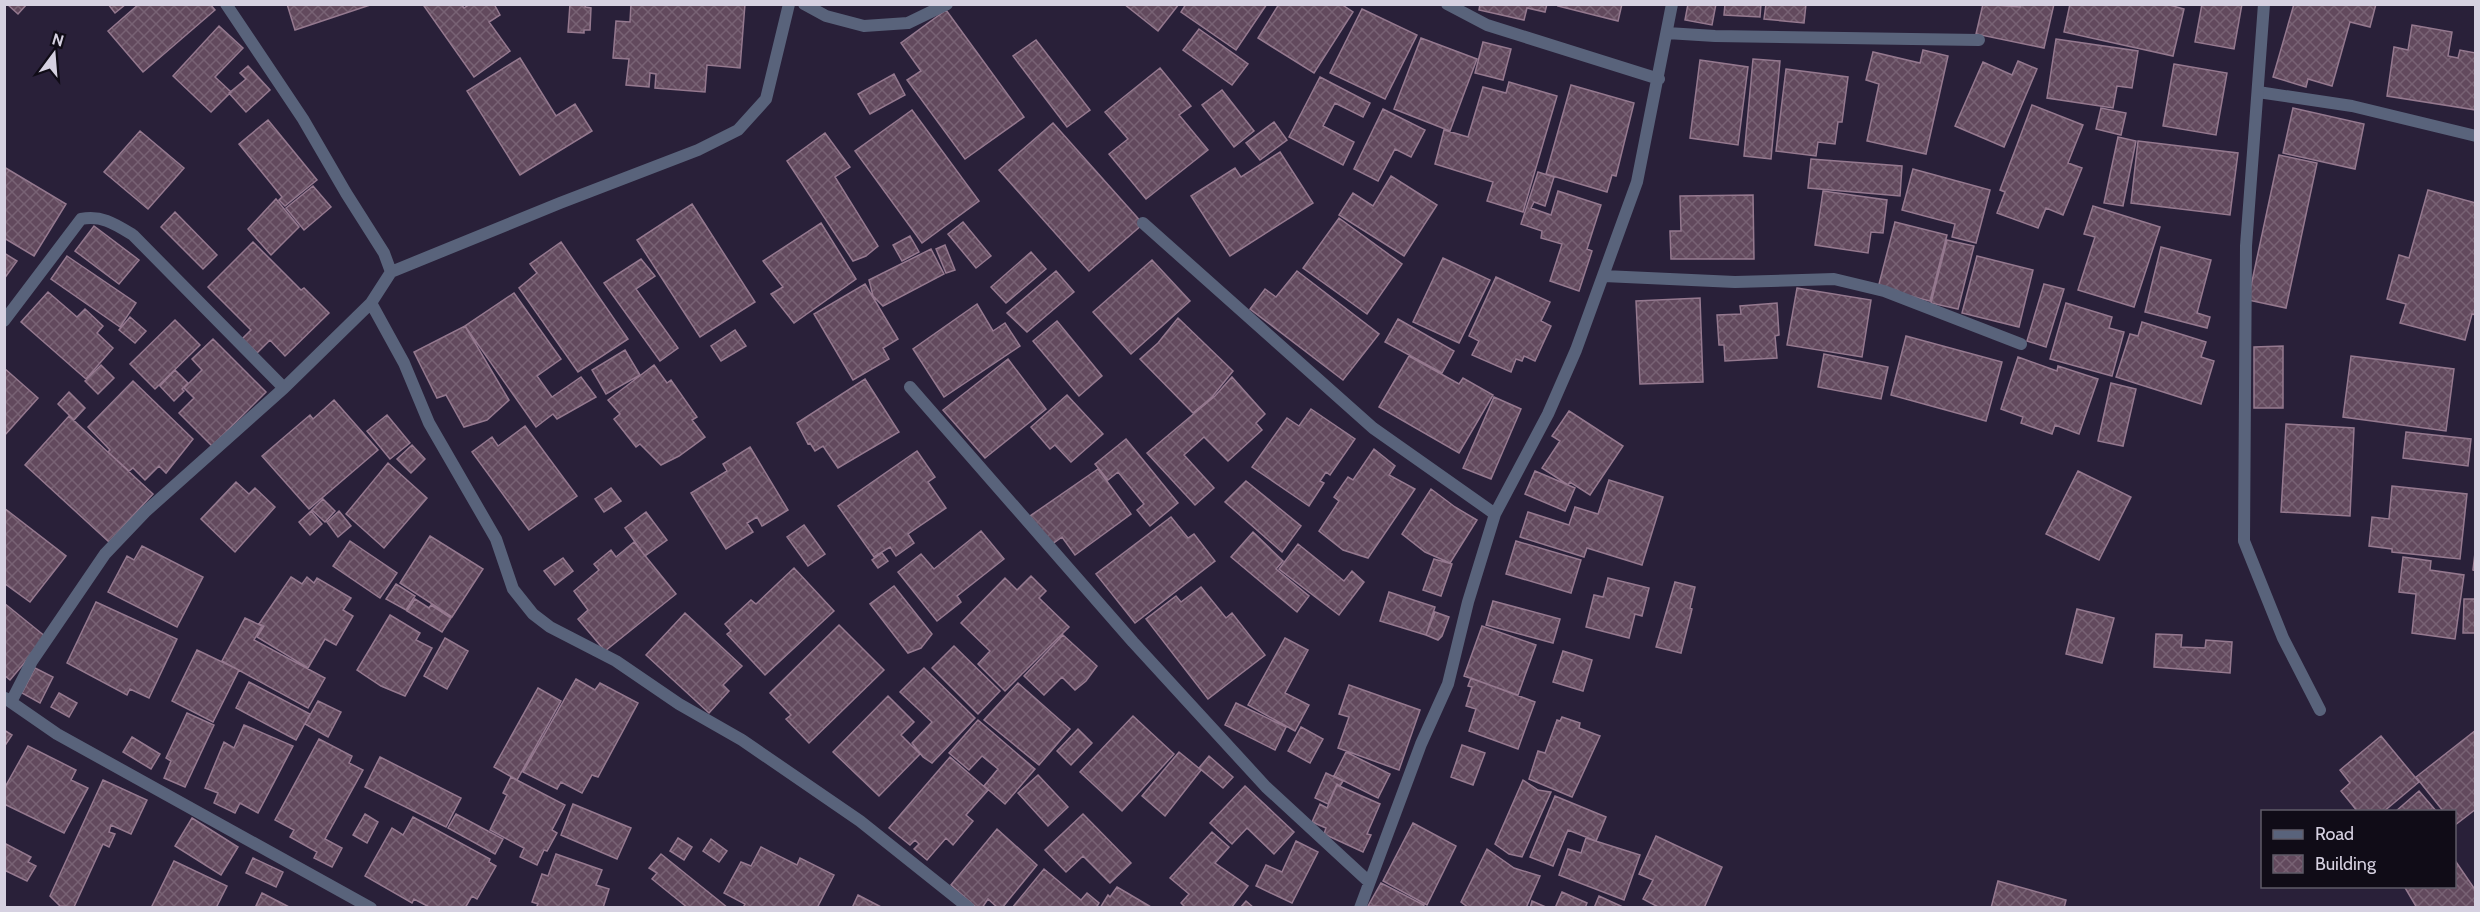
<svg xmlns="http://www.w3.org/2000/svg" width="2480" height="912" font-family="Cabin,sans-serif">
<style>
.building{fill:url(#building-cross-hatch);stroke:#95798f;stroke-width:1.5}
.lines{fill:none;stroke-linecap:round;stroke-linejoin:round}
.service{stroke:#59637b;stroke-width:12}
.minor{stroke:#59637b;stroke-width:12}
</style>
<defs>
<pattern id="building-cross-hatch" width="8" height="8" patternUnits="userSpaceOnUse" patternTransform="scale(1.5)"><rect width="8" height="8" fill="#62495d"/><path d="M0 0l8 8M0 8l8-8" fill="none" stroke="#786274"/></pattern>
</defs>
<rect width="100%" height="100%" fill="#292039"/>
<path class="building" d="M7,4H27L18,14Z
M108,4H126L115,13Z
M139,4H210L215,10L143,72L108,31Z
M287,4H373L295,30Z
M427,4H461L464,8L470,4H494L500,15L489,22L510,51L474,77L424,6Z
M570,4H586L585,7L591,8L590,30H584V33L568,32Z
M631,4H745L740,68L707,65L705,92L655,88L656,74L650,73L649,87L626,85L629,59L613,58L616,21L630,22Z
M1124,4H1179L1158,31Z
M1186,4H1267L1236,50L1181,12Z
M1279,4H1341L1353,12L1314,73L1258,38Z
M1480,4H1547L1545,12L1527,8L1524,20L1479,10Z
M1559,4H1622L1618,21L1558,6Z
M1688,4H1716L1712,25L1685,20Z
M1725,4H1761L1760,17L1724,15Z
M1766,4H1806L1804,23L1764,19Z
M1983,4L2020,7L2021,4H2054L2044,48L1976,34Z
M2070,4H2166L2184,9L2173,56L2064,32Z
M2202,4H2242L2234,49L2195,42Z
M2294,4H2376L2370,27L2350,22L2332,86L2308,79L2306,87L2273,77Z
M1362,9L1417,35L1385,99L1330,73Z
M946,10L1024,117L965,159L907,80L921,71L901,43Z
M2412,25L2452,32L2448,56L2458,58L2460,50L2476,53V110L2387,96L2394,47L2408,50Z
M219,26L243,48L215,77L231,92L211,112L173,76Z
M1199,29L1248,64L1232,85L1183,50Z
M1421,38L1477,59L1450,131L1394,109Z
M2056,39L2138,51L2132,88L2117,86L2113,108L2047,98Z
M1036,40L1090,110L1067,127L1013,56Z
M1483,42L1511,49L1503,80L1475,73Z
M1923,50L1948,56L1926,154L1867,141L1879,84L1866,80L1873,52L1920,63Z
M520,58L556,116L575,104L592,131L520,175L467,91Z
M1753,59L1780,61L1771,159L1744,156Z
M1700,60L1748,67L1738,145L1690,138Z
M2018,61L2037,69L2004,147L1955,126L1983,62L2012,75Z
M2174,64L2227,73L2216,135L2163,126Z
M248,66L270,90L246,112L229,93L246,79L240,73Z
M1160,68L1191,106L1179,115L1208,150L1146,199L1109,154L1128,139L1105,112Z
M1786,69L1848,77L1842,122H1838L1835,144L1818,142L1816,156L1776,151Z
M894,74L905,95L870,114L858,94Z
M1320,77L1370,103L1363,117L1335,103L1323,126L1354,142L1343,165L1289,137Z
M1509,82L1557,96L1523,212L1487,201L1493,182L1435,164L1444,130L1468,137L1483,87L1506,93Z
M1571,85L1634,103L1616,176L1612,175L1607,192L1546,174Z
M1222,90L1254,131L1234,147L1202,105Z
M2032,105L2083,125L2068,163L2082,168L2063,215L2046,208L2038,228L1997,213L2005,192L2000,190Z
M2101,108L2126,113L2121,135L2096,129Z
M2293,108L2364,124L2355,169L2283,153Z
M1383,109L1425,130L1411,157L1395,149L1378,181L1354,169Z
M912,110L979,201L922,243L855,151Z
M268,120L317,180L285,206L279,200L282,197L239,144Z
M1274,122L1287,140L1260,160L1246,143Z
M1053,123L1143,224L1089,271L999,170Z
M140,131L184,168L148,209L104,172Z
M825,133L850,167L835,177L878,246L866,256L853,261L787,161Z
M2118,137L2136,141L2123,206L2104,203Z
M2138,141L2238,153L2230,215L2131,203Z
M1280,152L1313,203L1230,256L1191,196L1235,168L1241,177Z
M2279,155L2317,163L2286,308L2248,300Z
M1811,159L1902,166L1900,196L1808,188Z
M4,167L66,204L34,256L4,238Z
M1913,169L1990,190L1976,243L1952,237L1955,224L1902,210Z
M1538,172L1554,177L1545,206L1534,202L1531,208L1551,215L1558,191L1601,205L1587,249L1592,251L1579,291L1550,281L1562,244L1541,238L1542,231L1521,224Z
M1391,176L1437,205L1404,256L1339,215L1353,193L1373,206Z
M313,186L331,207L304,230L286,208Z
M2428,190L2476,203V315L2472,314L2465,340L2400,323L2406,304L2387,299L2399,255L2409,258Z
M1823,191L1887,200L1883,233L1871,232L1868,253L1815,245Z
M1753,195L1754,259H1671L1670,231H1681L1680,196Z
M276,199L299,227L271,255L248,229Z
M692,204L755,302L700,337L637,240Z
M2093,206L2160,227L2134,307L2078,290L2095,237L2084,234Z
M175,212L217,255L203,269L161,227Z
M1339,218L1402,264L1367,314L1303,268Z
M963,222L991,256L976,268L948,234Z
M1895,222L1947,235L1930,301L1878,288Z
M821,223L856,279L794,323L771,294L783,287L763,261Z
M94,226L139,260L119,284L75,251Z
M910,236L919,252L902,261L893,245Z
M1947,240L1974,246L1958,309L1931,303Z
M253,242L301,290L304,288L329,313L285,356L270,340L257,353L242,339L251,330L208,287Z
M561,242L628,339L578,372L519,288L537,273L530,264Z
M945,245L955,270L946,273L936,249Z
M2161,247L2211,260L2197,313L2210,317L2207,328L2145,312Z
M931,249L944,274L883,306L873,296L869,280Z
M1031,252L1046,269L1006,303L991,287Z
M4,253L17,261L4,279Z
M67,256L136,303L120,327L51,279Z
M1977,256L2033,270L2019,327L1962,313Z
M1443,258L1490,280L1459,343L1413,322Z
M641,259L655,276L636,289L678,348L660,361L604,283Z
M1152,260L1190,301L1131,354L1093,312Z
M1056,271L1074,292L1027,332L1007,313Z
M1297,271L1379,334L1343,380L1250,309L1265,289L1276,297Z
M1496,277L1550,302L1541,321L1551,326L1535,361L1524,356L1522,361L1516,359L1511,372L1472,355L1479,341L1469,336Z
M865,284L898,339L883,348L889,359L853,380L814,314Z
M2044,284L2064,289L2046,347L2027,341Z
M1797,288L1871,300L1862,357L1787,345Z
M48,292L77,317L85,309L103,326L97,333L113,348L86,379L21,322Z
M514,293L561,359L537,376L552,397L581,377L596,397L557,419L553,414L536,427L465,326Z
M1700,298L1703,382L1640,384L1636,301Z
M1777,303L1779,335L1775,336L1777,358L1725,361L1724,345H1719L1717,315L1741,314L1740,306Z
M2066,303L2112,317L2109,328L2124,332L2112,376L2050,359Z
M977,304L993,331L1005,323L1020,346L944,397L913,349Z
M130,317L146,331L135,343L119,330Z
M1178,318L1233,371L1212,397L1193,413L1140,359L1158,343Z
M1398,319L1454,351L1442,373L1385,342Z
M175,320L200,345L155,389L130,364Z
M1057,321L1102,376L1079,396L1033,341Z
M2142,322L2206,342L2201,357L2214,361L2201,404L2116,377L2130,334L2138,336Z
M465,326L509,400L487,420L464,427L446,395L437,398L414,352Z
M735,330L746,346L721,361L711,346Z
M1906,336L2002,362L1986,421L1891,395Z
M213,339L266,392L212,446L179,413L194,398L184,388L202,370L192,359Z
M2283,346V408H2254V347Z
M625,350L640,375L606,394L592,370Z
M1824,354L1888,367L1881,399L1818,387Z
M1409,356L1459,384L1463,378L1493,395L1459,453L1379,407Z
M2351,356L2454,369L2446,431L2343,417Z
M2018,357L2057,371L2058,366L2098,379L2079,434L2055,425L2052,434L2021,423L2023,417L2001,409Z
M1008,359L1046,409L985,458L943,410Z
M101,365L114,378L98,394L85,381Z
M654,365L667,383L671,380L697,417L692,420L705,437L679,456L661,465L640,444L636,447L614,419L620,414L608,400Z
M4,368L38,398L4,436Z
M175,370L188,383L182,389L184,391L174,401L160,386Z
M1232,377L1265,414L1256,423L1262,430L1228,461L1204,437L1184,455L1214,488L1195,505L1147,453L1215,396Z
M865,379L899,432L838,468L823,446L815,451L810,443L808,444L797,423Z
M133,381L193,439L166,473L159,466L145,480L133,468L129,471L108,452L110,450L88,427Z
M2111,383L2136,389L2123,446L2098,441Z
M69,392L85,408L74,420L58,404Z
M1067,395L1103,434L1071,462L1055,445L1050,449L1031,427Z
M1494,397L1521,409L1491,479L1463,468Z
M334,400L378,450L309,509L262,456L310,415L313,419Z
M1311,409L1355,439L1330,475L1326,472L1320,481L1324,483L1309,506L1252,467L1287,418L1299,426Z
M1569,411L1623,446L1590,495L1570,482L1568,485L1542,468L1560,441L1552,436Z
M387,415L410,443L390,459L367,431Z
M69,416L153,494L109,542L25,465Z
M2286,424L2354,428L2350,516L2281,512Z
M525,426L577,496L529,530L472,452L492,437L498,446Z
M2406,432L2471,439L2468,466L2403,458Z
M1126,439L1178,503L1150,526L1137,510L1144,504L1118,472L1108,480L1095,464Z
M412,445L425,459L411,473L397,459Z
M750,447L788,510L762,526L757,517L747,523L753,532L726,549L691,493L727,471L723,464Z
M1374,449L1395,466L1389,475L1415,489L1368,558L1343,550L1319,531L1339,501L1334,497L1348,477L1353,480Z
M917,451L935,477L928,482L946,508L908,534L914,543L896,556L890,547L874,557L838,506Z
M388,463L427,498L384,548L346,514Z
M1098,469L1131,514L1075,555L1062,537L1051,545L1030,516Z
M1535,471L1575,488L1565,511L1525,494Z
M2078,471L2131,497L2099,560L2046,534Z
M1609,480L1663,497L1642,565L1587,548L1584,557L1520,537L1528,512L1569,525L1575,507L1598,514Z
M1246,481L1301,526L1282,552L1225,502Z
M236,482L249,494L255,488L275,507L235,552L201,519Z
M2392,486L2467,494L2460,559L2392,552V549L2369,546L2372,517L2389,519Z
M611,488L621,501L604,512L595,499Z
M1431,489L1455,507L1477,520L1450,563L1425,552L1402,534Z
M323,499L335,511L325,522L312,510Z
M4,508L66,556L30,602L4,583Z
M311,511L322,524L310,535L299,522Z
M339,511L351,526L338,537L327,522Z
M646,512L667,540L645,556L625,528Z
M1171,517L1188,538L1194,534L1215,561L1135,623L1096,574Z
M804,525L825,554L808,566L787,537Z
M981,531L1004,559L957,596L961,602L937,621L898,572L921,554L934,569Z
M1253,532L1283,561L1276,569L1309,596L1297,612L1231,557Z
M430,536L483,569L452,617L400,583Z
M350,541L397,573L380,598L333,566Z
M1516,541L1581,560L1571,593L1506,574Z
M634,542L676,594L605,651L578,619L588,610L574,591L599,570L594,564L611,550L616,557Z
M1298,544L1344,581L1352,571L1364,582L1339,615L1279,569Z
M2476,544V571L2473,570Z
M142,546L203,577L177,627L108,592L127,556L134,560Z
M882,553L888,561L878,568L872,560Z
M2403,557L2431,561L2430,570L2464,575L2455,639L2412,633L2416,594L2399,592Z
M563,558L573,571L555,585L544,571Z
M1434,559L1452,564L1441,596L1423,590Z
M794,568L834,611L765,675L727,634L731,631L725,624L751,600L756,604Z
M1031,576L1046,591L1039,598L1069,627L1005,691L978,664L990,651L961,623L1005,578L1017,590Z
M291,577L302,584L307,577L314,583L317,578L351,598L343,610L353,616L336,645L325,639L308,668L257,637L264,626L259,624Z
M1608,578L1649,588L1642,616L1635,614L1629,638L1586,627L1594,595L1603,597Z
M1675,582L1695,587L1690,608L1692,609L1681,653L1656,647Z
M396,584L415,596L406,610L386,599Z
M894,586L932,634L921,648L908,653L870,604Z
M1201,587L1226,618L1232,613L1265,655L1208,699L1146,619L1176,596L1181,602Z
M1389,592L1435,607L1426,635L1380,621Z
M415,599L429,608L431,605L451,618L442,632L407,611Z
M2464,599H2476V633H2463Z
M1493,601L1560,619L1553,643L1486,625Z
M96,602L177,639L149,698L130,689L127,695L67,663Z
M4,603L46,637L10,680L4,675Z
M2077,609L2114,618L2102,663L2066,654Z
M1435,612L1449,617L1442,636L1438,640L1426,635Z
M685,613L742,666L723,685L729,691L709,713L646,655Z
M390,615L420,633L416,640L432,648L405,696L381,686L357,670Z
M245,618L262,626L254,640L325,678L308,708L222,661Z
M839,625L884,670L809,743L786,719L791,715L770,693Z
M1482,626L1536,645L1518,695L1464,676Z
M2156,634L2182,635L2181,647L2205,648L2206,640L2232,642L2230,673L2154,667Z
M1063,635L1097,666L1086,681L1075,690L1062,677L1044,695L1024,676Z
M445,638L468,651L447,689L424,676Z
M1285,638L1308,650L1285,693L1309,705L1295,731L1248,705Z
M954,646L1000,691L978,714L932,668Z
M197,650L239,670L213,722L172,701Z
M1563,651L1592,660L1583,691L1553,682Z
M35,668L53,677L40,703L22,693Z
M924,668L975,718L932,763L923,757L912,743L932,722L900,692Z
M1471,678L1535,702L1518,749L1469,731L1476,709L1466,706L1472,687L1468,686Z
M576,679L595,690L600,683L638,703L598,777L592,775L582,793L561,782L557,789L523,772Z
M249,682L310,714L296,740L236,708Z
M1018,683L1070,729L1039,765L984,720Z
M1349,685L1420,710L1399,770L1338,748L1349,717L1339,714Z
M538,688L561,701L517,780L494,767Z
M59,693L77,703L69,717L51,707Z
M888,696L914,722L901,735L920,754L879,796L833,752Z
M318,701L341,712L328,737L305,724Z
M1236,703L1286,727L1275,750L1225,725Z
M187,713L214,725L185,787L164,778L171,761L166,758Z
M1133,716L1174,754L1122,811L1080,772Z
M1562,717L1580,723L1579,728L1600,736L1572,797L1529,779L1538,751L1545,753L1557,720L1560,721Z
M978,720L1035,769L1005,804L984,786L998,769L982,756L969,770L949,753Z
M244,725L293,746L258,813L240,803L235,813L214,803L218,793L205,788L224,742L234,748Z
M1301,727L1323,739L1310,763L1288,751Z
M1078,729L1092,743L1071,765L1057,751Z
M4,730L12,735L4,747Z
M2476,730V809L2455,825L2454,812H2444L2416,777Z
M2381,736L2419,782L2383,812H2358L2341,791L2350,783L2340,770Z
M132,737L160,754L151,769L123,752Z
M319,739L352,756L349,763L363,770L325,839L342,848L332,867L314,858L317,852L290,837L294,830L275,820Z
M1462,745L1485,753L1473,785L1451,777Z
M28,746L76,770L71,780L88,788L64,833L4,804V789Z
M1179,752L1201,770L1165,816L1142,796Z
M1346,752L1390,774L1378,798L1334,776Z
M1209,756L1233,777L1223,788L1199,768Z
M380,757L461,798L446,827L365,787Z
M950,757L988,790L966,815L973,821L953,845L946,838L927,860L914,849L919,844L915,840L910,845L889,828Z
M1326,773L1343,781L1340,786L1337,784L1328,804L1315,798Z
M1038,775L1068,807L1048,826L1018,793Z
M511,777L565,805L552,830L557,833L547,851L544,850L537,865L520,857L524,848L490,830L507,795L503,793Z
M103,780L147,800L131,834L111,825L109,832L115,834L109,847L103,844L74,907L60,906L50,896Z
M1523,780L1538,790L1551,792L1522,857L1509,854L1495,844Z
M1337,785L1380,804L1367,834L1371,835L1363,852L1324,834L1326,828L1312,822L1320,804L1327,808Z
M1245,786L1294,832L1274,854L1247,828L1232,844L1210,823Z
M2419,791L2437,812H2395Z
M1555,796L1606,817L1596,841L1568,830L1553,866L1530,857Z
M573,804L631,828L617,859L561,835Z
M365,814L378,822L367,843L353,835Z
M456,814L503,839L495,854L448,828Z
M1083,814L1131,863L1110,883L1083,856L1066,872L1045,850Z
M413,817L490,859L489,862L496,866L477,899L472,896L465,908H431L414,899L412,903L365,876L392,828L403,835Z
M192,818L238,847L221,875L175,846Z
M1413,823L1456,846L1427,905L1383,881Z
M997,829L1037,865L1002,908H998L988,899L982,908H977L951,885Z
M1212,832L1229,847L1215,863L1248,886L1231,908H1186L1181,903L1189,894L1170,878Z
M1656,836L1722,867L1704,908H1660L1643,899L1653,880L1639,874Z
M678,838L692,847L684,860L670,851Z
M1586,838L1640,855L1624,900L1559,875L1568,849L1581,853Z
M711,839L727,851L719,862L703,851Z
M1296,841L1318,852L1292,903L1256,886L1266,865L1282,872Z
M4,843L31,857L28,862L36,866L27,881L4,870Z
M761,847L797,865L800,858L834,875L817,908H743L745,904L724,893L741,862L751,866Z
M1487,849L1514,868L1540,876L1526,908H1469L1461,902Z
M556,854L602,870L596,885L609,889L603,908H536L538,904L532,902L542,874L548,876Z
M661,854L728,908H688L652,879L657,873L649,868Z
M253,858L283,872L276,887L246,873Z
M2454,859L2476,891V908H2417L2404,886H2454Z
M174,861L227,886L216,908H151Z
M1044,869L1081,900L1087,893L1099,903L1096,908H1012Z
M1998,881L2066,900L2064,908H1991Z
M1381,883L1424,905L1423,908L1368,906Z
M1117,887L1151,907L1150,908H1100L1108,895L1110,897Z
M1562,892L1587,903L1585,908H1555Z
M262,893L291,908H255Z
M858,895L883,908H852Z
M1599,896L1625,908H1594Z
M1246,901L1254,908H1240Z
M1532,901L1548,908H1530Z"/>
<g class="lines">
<path class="service" d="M2258,92L2352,106L2476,136"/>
<path class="minor" d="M226,4L303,119L346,193L384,253L391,272L371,303L404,363L429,423L496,539L513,589L533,614L550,627L616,661L679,704L742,740L860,821L969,908
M804,4L826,16L864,26L908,23L947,4
M1447,4L1487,25L1659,79
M2264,4L2246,246L2244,541L2283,638L2320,710
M1667,33L1715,36L1979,40
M1143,223L1373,428L1495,514
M391,272L560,203L698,150L738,130L766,99L789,4
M1604,276L1735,282L1834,279L1884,291L2021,344
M4,321L81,219C102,215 115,224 133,235L284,388
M910,387L1133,642L1266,787L1368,881
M5,698L57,734L371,908
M11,702L32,661L105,554L145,512L284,388L371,303
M1360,908L1421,744L1448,684L1468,602L1495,514L1548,414L1576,350L1637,182L1672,4"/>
</g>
<rect width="2480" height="912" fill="none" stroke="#d6d1e1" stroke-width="12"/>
<rect x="2261" y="810" width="195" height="78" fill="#100c17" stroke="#5f5b68" stroke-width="1.5"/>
<rect x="2273" y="830" width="30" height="9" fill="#59637b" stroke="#5f5b68" stroke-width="1.5"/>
<text x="2315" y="840" font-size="18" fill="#d6d1e1">Road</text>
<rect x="2273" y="855" width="30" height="18" fill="url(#building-cross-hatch)" stroke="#5f5b68" stroke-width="1.5"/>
<text x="2315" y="870" font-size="18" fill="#d6d1e1">Building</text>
<g transform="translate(54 54) rotate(16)" stroke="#100c17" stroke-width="4.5" paint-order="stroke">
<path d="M0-4.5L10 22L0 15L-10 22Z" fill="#d6d1e1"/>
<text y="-9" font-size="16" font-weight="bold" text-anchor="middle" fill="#d6d1e1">N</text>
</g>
</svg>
